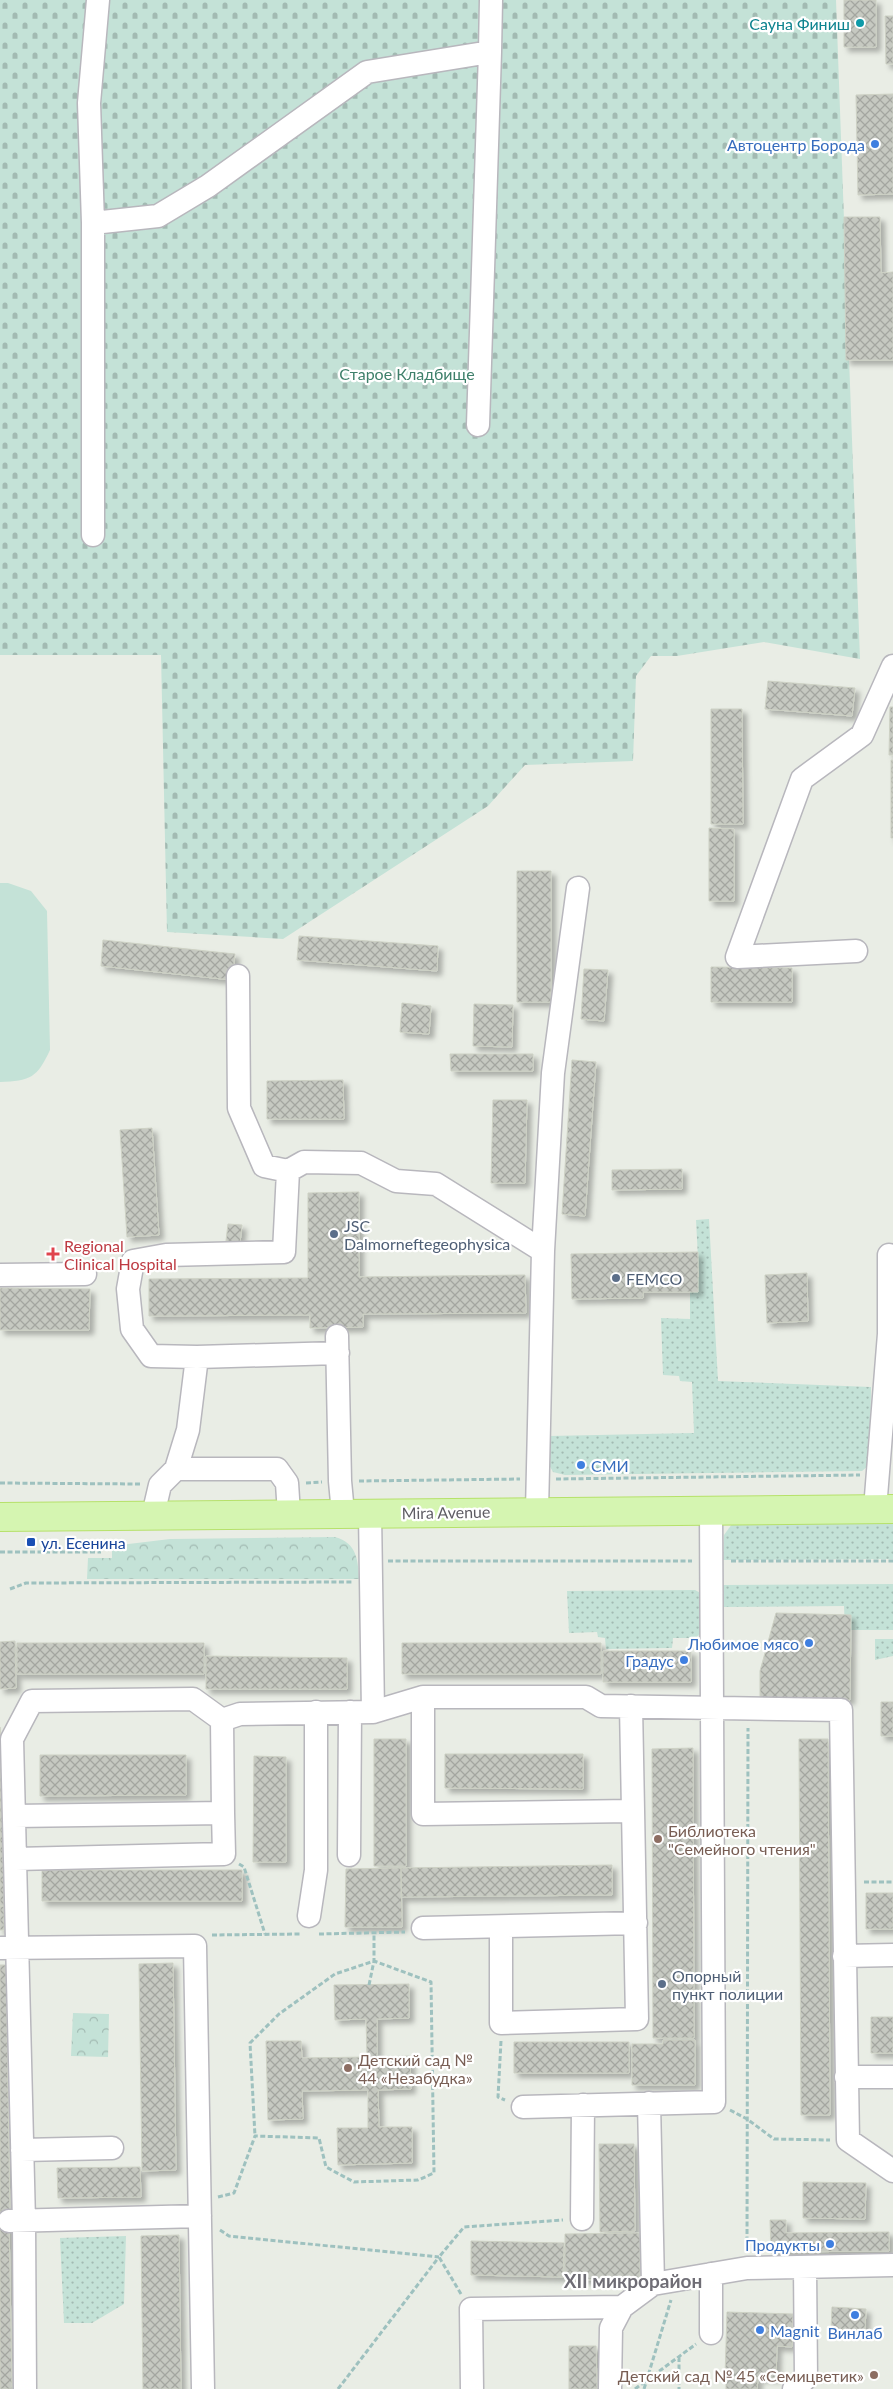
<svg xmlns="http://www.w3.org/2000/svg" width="893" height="2389" font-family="Lato,sans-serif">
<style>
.grass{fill:url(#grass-dots)}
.forest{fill:url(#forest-crowns)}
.cemetery{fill:url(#cemetery-stones)}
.pitch{fill:#c4e2d7}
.building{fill:url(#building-cross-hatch);stroke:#cdd1c4;filter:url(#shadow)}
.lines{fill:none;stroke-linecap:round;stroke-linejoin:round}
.minor-casing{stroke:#b8b7bd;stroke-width:25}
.major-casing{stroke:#b6e16a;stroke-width:30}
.path{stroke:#9ec1bf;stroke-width:3;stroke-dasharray:5 2.5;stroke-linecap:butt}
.minor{stroke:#fff;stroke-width:22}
.major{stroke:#d5f5b1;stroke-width:28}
.culture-dot{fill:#0f9aa8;stroke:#fff;stroke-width:2}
.shop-dot{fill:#3f7fe0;stroke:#fff;stroke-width:2}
.service-dot{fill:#5c6f8a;stroke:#fff;stroke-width:2}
.health-dot{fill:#e0444e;stroke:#fff;stroke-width:2}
.transit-dot{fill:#1a4fb4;stroke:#fff;stroke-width:2}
.education-dot{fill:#8d6e63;stroke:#fff;stroke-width:2}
.labels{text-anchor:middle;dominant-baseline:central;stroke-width:4.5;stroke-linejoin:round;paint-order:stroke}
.culture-label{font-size:16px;fill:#0d838f;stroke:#fff;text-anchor:end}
.shop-label{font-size:16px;fill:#366cbe;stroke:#fff;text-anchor:end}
.park-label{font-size:16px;fill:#3f806b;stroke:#fff}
.service-label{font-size:16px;fill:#4e5e75;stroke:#fff;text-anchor:start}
.health-label{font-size:16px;fill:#be3a42;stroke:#fff;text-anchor:start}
.street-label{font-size:16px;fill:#5e5c63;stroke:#fff}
.transit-label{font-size:16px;fill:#164399;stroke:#fff;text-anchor:start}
.education-label{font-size:16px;fill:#785e54;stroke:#fff;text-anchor:start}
.quarter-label{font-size:19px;font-weight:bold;fill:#6f6d75;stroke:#fff}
</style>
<defs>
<pattern id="grass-dots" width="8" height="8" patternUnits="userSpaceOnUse" patternTransform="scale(1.25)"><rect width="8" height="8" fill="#c4e2d7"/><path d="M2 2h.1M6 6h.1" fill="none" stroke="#a2bab2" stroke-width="1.8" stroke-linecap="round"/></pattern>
<pattern id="forest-crowns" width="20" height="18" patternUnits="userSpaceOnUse" patternTransform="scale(1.25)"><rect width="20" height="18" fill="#c4e2d7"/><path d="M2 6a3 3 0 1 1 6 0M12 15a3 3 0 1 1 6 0" fill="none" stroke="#a2bab2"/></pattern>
<pattern id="cemetery-stones" width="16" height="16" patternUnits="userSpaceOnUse" patternTransform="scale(1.25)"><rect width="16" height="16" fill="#c4e2d7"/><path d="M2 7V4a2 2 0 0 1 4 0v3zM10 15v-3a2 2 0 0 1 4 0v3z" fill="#a2bab2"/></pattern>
<pattern id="building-cross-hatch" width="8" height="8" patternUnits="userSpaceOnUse" patternTransform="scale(1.25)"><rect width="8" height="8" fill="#c6c9c1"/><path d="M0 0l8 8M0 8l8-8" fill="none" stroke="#a4a6a0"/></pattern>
<filter id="shadow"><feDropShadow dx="4.5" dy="4.5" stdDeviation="2.5" flood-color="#0004"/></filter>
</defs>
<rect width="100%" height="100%" fill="#e9ede5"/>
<path class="grass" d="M709,1219L718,1381L871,1387L870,1461L868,1466L862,1471L565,1475L553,1472L548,1463L549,1436L694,1433L692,1382L680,1381L679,1376L663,1375L661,1318L690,1319V1279L699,1277L696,1220Z
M893,1518V1559L723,1560L724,1535L732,1524Z
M893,1584V1630H845L844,1606L722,1607V1585Z
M695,1590L704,1595L702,1633L695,1638H673L672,1648L606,1649L605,1638L598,1637L597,1632L569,1633L567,1591Z
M875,1639H893V1656L875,1660Z
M126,2236L124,2304L92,2323H64L60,2238Z"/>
<path class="forest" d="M335,1537C357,1543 358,1560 359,1579H87L88,1558H112V1546L170,1539Z
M73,2013L109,2014L108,2057L71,2056Z"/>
<path class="cemetery" d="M0,0H836L860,659L764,642L677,656H651L636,676L633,761L525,765L488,806L283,939L167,932L161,655H0Z"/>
<path class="pitch" d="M0,883H8L31,891L47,911L50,1050C37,1078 30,1081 0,1082Z"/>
<path class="building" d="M844,0H876V47H844Z
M885,16H893V64H886Z
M893,94V194L858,195L856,95Z
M844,217H880L881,273L893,272V360H846Z
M768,681L855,688L852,716L765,709Z
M890,707H893V755H889Z
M711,709H742L743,824H711Z
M891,760H893V838H891Z
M709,828L734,829V901H709Z
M517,871H551V1002H517Z
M299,936L438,946L437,971L297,960Z
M103,940L235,954L232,980L101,966Z
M711,967L792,968V1002H711Z
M584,969L608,970L604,1021L581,1019Z
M402,1003L431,1006L429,1034L400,1032Z
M474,1004L513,1005L512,1047L473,1046Z
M450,1054H533V1071H451Z
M572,1060L596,1062L585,1216L562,1214Z
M343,1080L344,1119H267V1081Z
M493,1100H527L525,1183H491Z
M152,1128L159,1235L127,1237L120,1130Z
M682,1169V1189L612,1190V1170Z
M359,1192V1277L525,1275L526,1313L363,1314V1327L310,1328V1315L149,1316V1279L308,1278V1193Z
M228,1224L242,1225L240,1243L226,1241Z
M698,1252V1292H643V1298L572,1299L571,1254Z
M807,1273L808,1321L767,1323L765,1275Z
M0,1288L90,1289L89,1330H0Z
M776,1613L851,1615L850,1700L760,1699V1671Z
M15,1641L16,1688L0,1689V1642Z
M17,1643H204V1674H17Z
M402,1643H601V1674H402Z
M603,1651H691V1682H603Z
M206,1656L347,1658V1689H206Z
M881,1702H893V1736H881Z
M0,1727L4,1906H0Z
M374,1739H406V1866H374Z
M799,1739H828L830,2115H801Z
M693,1748L694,2038H653L652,1749Z
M445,1754H583V1789L445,1788Z
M40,1755H186V1795L40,1796Z
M254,1756L286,1757V1862H253Z
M612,1865V1895L401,1897V1868Z
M401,1868L402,1927H345L346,1869Z
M42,1870H242V1901H42Z
M866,1893H893V1929H866Z
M0,1906H4V1930H0Z
M173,1963L176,2170L142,2171L139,1964Z
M0,1965H6L10,2220H0Z
M409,1984V2018L377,2019V2057L410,2056L411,2089L378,2090L379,2127H412V2163L338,2165L337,2128H368V2090L302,2091L303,2119L268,2120L266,2041H301L302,2058L367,2057L366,2019L335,2020L334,1985Z
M871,2017H893V2053H871Z
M663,2040H695V2085H632V2044H663Z
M514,2042H629V2073H514Z
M599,2144H634L635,2231L600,2232Z
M140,2167L141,2197L58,2198L57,2168Z
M803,2182L866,2183L865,2219L803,2218Z
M770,2220H786V2233L889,2232V2251L771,2252Z
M0,2221H9L12,2389H0Z
M640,2233V2279L565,2280V2234Z
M179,2235L181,2389H143L141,2236Z
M471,2241L564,2243L563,2277L471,2275Z
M832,2307L866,2309L865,2330L831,2329Z
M727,2312L793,2314L792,2347L777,2346L776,2378L725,2376Z
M569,2346H596L597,2389H569Z
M726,2378L758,2379L757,2389H726Z"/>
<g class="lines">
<defs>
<path id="minor" d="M93,223L158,216L208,186L367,72L490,52L491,0
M478,425L490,52
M93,535V223L89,103L98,0
M856,951L737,957L802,779L862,735L893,666
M238,976L239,1108L264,1166L288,1171
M543,1251L553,1073L578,888
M0,1275L85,1274
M337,1336L340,1481L343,1513
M197,1357L338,1353
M176,1469H277L287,1483L289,1514
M875,1509L889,1334V1255
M153,1515L160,1485L176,1469L188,1430L197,1357L151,1356L132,1329L128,1289L133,1261L166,1255L284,1252L288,1171L304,1162L361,1163L396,1181L436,1184L543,1251L537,1511
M423,1697V1814L631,1811
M373,1712L423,1697H586L601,1706L841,1710L848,2140L893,2171
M15,1816L223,1813L222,1720
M349,1855L350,1712
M16,1859L224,1854L223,1813
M309,1916L316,1870V1712
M501,1927V2023L637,2019L631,1706
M423,1928L636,1923
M0,1948L195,1946L203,2389
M844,1956L893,1955
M846,2077H893
M649,2103L653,2284L747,2268L893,2265
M523,2107L714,2102L711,1509
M22,2150L112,2148
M582,2219L583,2105
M9,2221L200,2216
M711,2333V2274
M25,2389L24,2221L12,1739L32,1701L193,1699L222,1720L240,1714L373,1712L370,1513
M472,2389L471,2309L622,2307
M610,2389L611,2328L622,2307L653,2284
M794,2389L806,2378L805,2267"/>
<path id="major" d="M0,1517L893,1509"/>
</defs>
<use href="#minor" class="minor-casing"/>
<use href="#major" class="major-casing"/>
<path class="path" d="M556,1479L860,1475
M359,1481L520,1479
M0,1483L140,1484
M306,1483L322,1482
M0,1552H101
M388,1561H692
M731,1561H893
M10,1589L26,1583L353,1582
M239,1864L244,1867L265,1934
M864,1882H893
M319,1934L405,1932
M212,1935L300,1934
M369,1985L374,1961V1933
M501,2041L498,2097L505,2100
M730,2110L747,2119L774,2139L830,2140
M218,2197L234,2193L255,2136L319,2138L326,2167L354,2182L418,2180L434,2173L431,1982L374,1961L335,1974L279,2014L250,2043L255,2136
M220,2230L229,2236L439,2257
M747,2249L748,1728
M461,2294L439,2257L464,2227L563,2220
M679,2357V2389
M338,2389L439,2257
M635,2389L696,2344
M644,2389L671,2300"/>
<use href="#minor" class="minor"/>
<use href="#major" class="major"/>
</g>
<circle class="culture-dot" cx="860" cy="23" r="5"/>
<g class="shop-dot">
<circle cx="875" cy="144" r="5"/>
<circle cx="581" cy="1465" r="5"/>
<circle cx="809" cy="1643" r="5"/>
<circle cx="684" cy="1660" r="5"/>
<circle cx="830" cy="2244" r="5"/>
<circle cx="855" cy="2315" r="5"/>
<circle cx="760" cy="2330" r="5"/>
</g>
<g class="service-dot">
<circle cx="334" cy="1234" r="5"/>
<circle cx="616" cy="1278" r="5"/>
<circle cx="662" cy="1984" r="5"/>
</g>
<path class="health-dot" d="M50.5 1246.5h5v5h5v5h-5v5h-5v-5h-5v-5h5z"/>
<rect class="transit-dot" x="26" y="1537" width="10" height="10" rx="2.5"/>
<g class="education-dot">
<circle cx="658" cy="1839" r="5"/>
<circle cx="348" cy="2068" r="5"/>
<circle cx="874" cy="2375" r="5"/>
</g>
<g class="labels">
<g class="culture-label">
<text x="850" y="23">Сауна Финиш</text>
</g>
<g class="shop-label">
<text x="865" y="144">Автоцентр Борода</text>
<text x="591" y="1465" text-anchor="start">СМИ</text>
<text x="799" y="1643">Любимое мясо</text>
<text x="674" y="1660">Градус</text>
<text x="820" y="2244">Продукты</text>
<text x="770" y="2330" text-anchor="start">Magnit</text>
<text x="855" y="2332" text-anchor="middle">Винлаб</text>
</g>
<g class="park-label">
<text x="407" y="373">Старое Кладбище</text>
</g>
<g class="service-label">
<text x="344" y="1225">JSC<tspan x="344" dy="18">Dalmorneftegeophysica</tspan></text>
<text x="626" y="1278">FEMCO</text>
<text x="672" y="1975">Опорный<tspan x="672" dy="18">пункт полиции</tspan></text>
</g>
<g class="health-label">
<text x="64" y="1245">Regional<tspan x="64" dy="18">Clinical Hospital</tspan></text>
</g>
<g class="street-label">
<text transform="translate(446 1512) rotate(-1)">Mira Avenue</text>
</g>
<g class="transit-label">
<text x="41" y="1542">ул. Есенина</text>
</g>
<g class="education-label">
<text x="668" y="1830">Библиотека<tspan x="668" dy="18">"Семейного чтения"</tspan></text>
<text x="358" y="2059">Детский сад №<tspan x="358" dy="18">44 «Незабудка»</tspan></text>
<text x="864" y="2375" text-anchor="end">Детский сад № 45 «Семицветик»</text>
</g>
<g class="quarter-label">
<text x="633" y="2280">XII микрорайон</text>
</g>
</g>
</svg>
